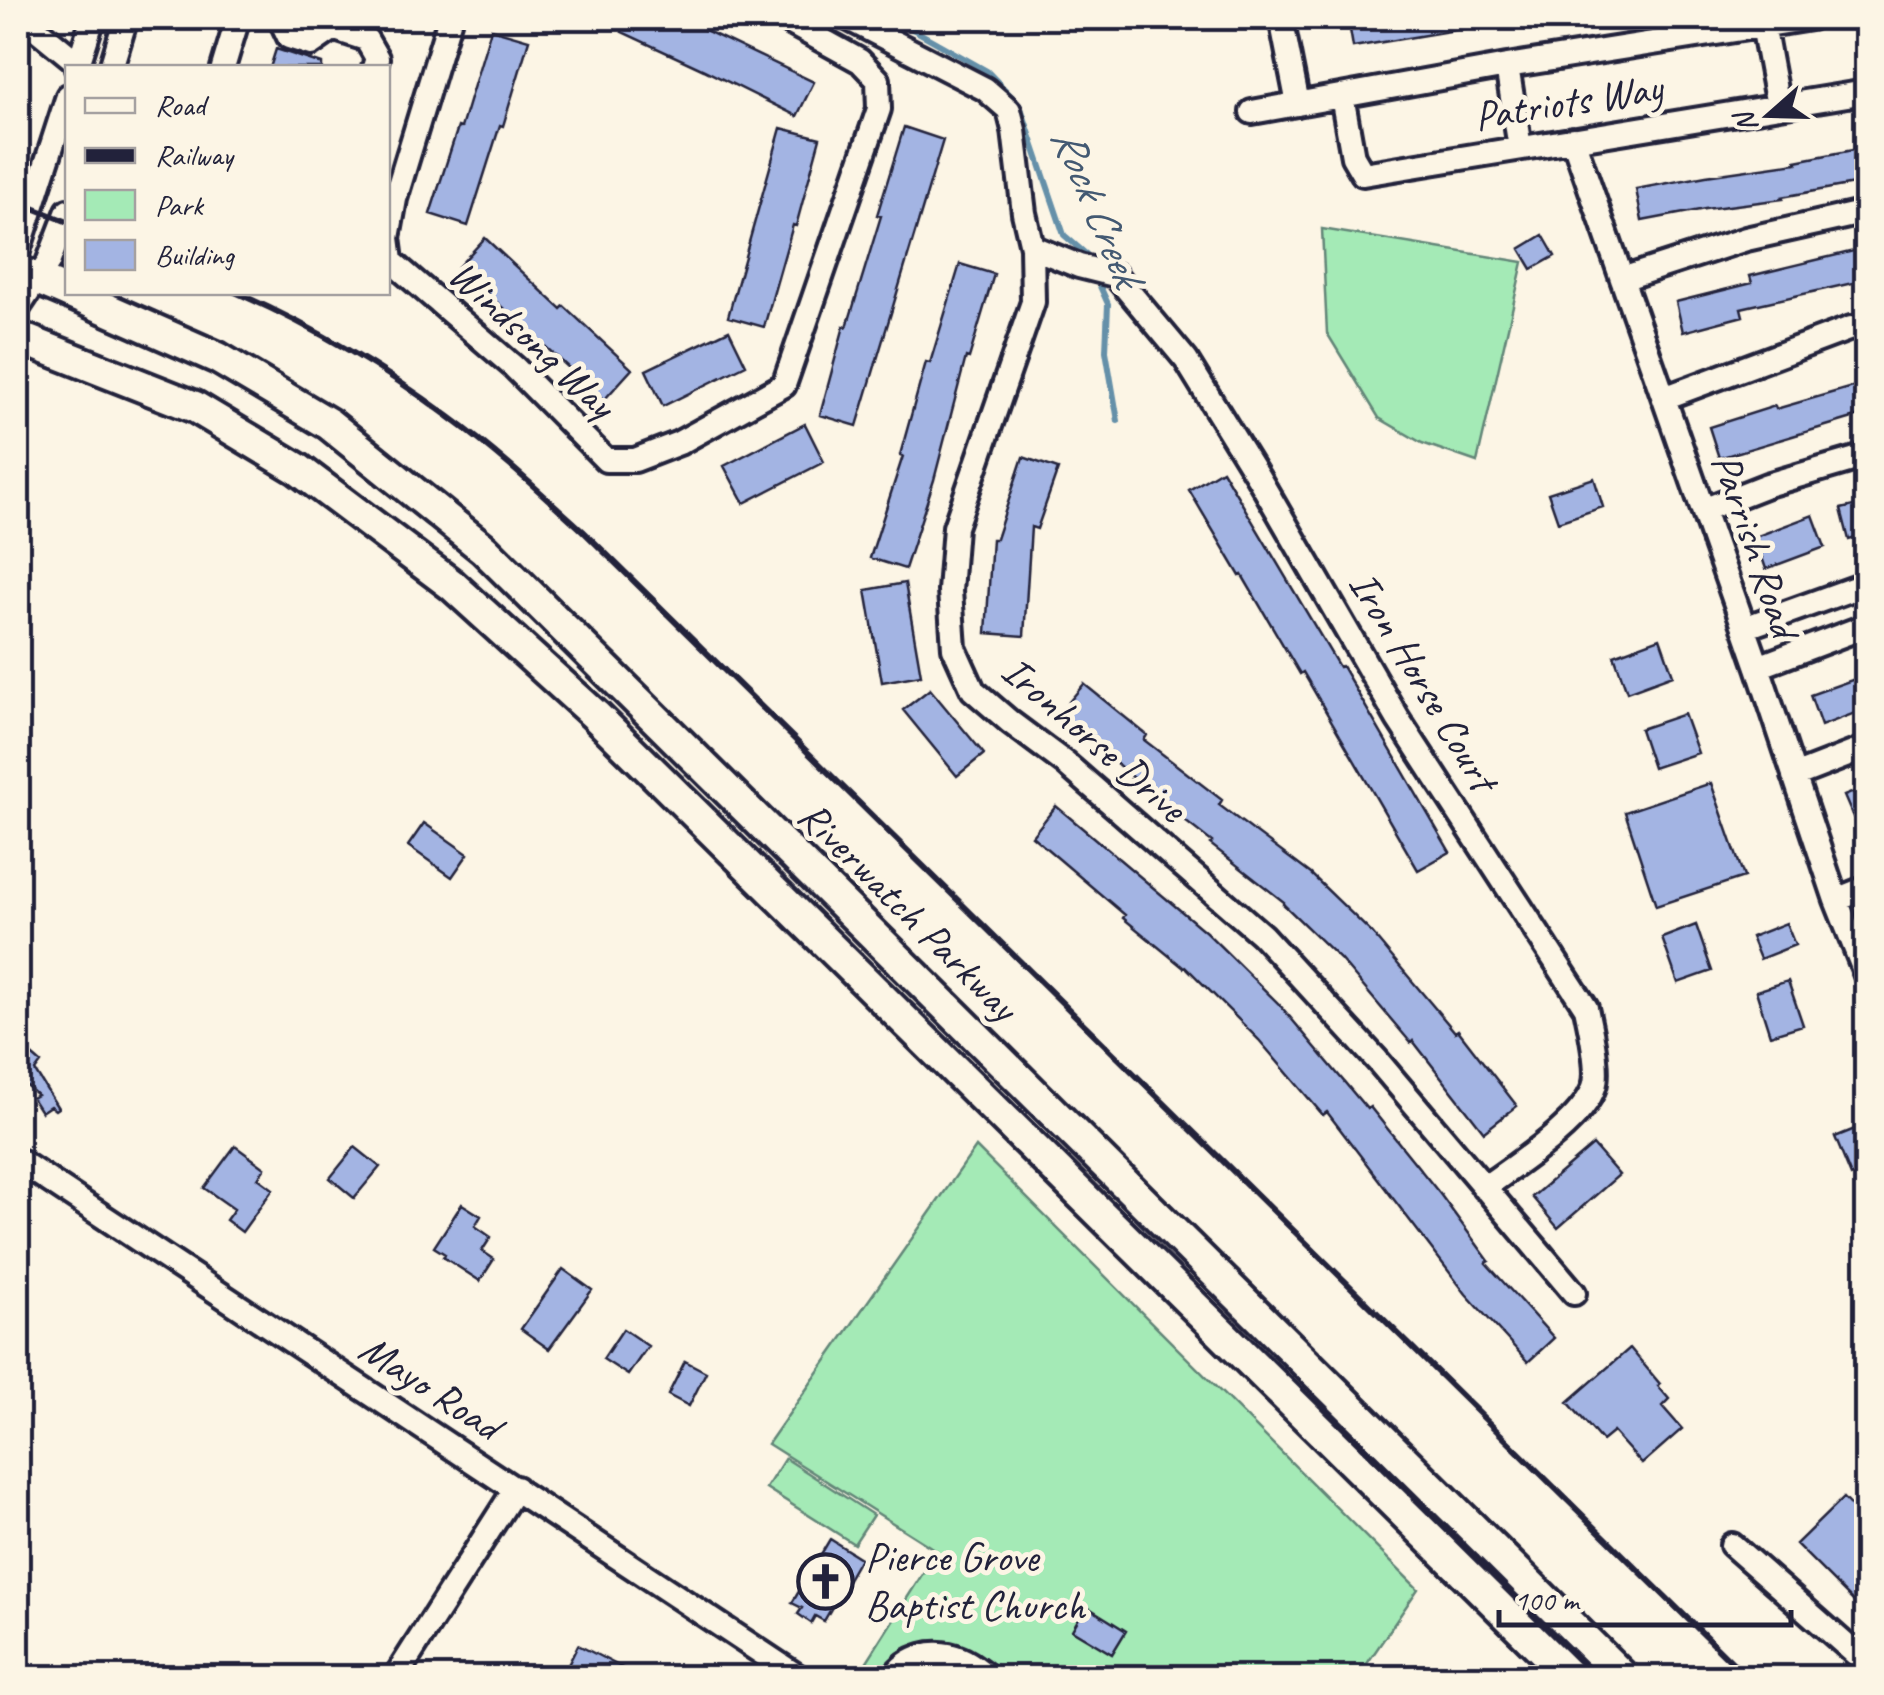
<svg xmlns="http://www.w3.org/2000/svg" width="1884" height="1695" font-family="Caveat,sans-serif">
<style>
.green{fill:#a4eab6;stroke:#638678;stroke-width:2.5}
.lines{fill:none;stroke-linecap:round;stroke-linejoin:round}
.stream{stroke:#6590a9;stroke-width:6}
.building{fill:#a3b4e3;stroke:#22223b;stroke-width:2.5}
.minor-casing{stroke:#22223b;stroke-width:30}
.major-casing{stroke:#22223b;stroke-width:38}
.minor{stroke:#fcf5e5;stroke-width:22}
.major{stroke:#fcf5e5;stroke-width:30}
.rail{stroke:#22223b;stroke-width:6}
.labels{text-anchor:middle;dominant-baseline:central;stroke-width:10;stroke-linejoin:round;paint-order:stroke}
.street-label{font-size:42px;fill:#22223b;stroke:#fcf5e5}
.poi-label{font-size:42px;fill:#22223b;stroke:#fcf5e5;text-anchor:start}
.water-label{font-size:45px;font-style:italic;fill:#435972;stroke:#fcf5e5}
</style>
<rect width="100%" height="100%" fill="#fcf5e5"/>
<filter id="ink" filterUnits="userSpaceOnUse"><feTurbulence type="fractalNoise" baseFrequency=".01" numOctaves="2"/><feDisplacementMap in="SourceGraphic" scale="20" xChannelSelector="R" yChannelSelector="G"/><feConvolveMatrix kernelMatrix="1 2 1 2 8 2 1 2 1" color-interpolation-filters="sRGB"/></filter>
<g filter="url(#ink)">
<path class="green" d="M1322,229L1523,262L1477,462L1422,443L1379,418L1327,333Z
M976,1147L1418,1589L1358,1677H857L937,1551L768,1444Z
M785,1458L873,1515L854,1544L766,1488Z"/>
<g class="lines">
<path class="stream" d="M904,18L907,26L987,71L1020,105L1064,235L1087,255L1090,264
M1095,275L1108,304L1106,351L1118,421"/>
</g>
<path class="building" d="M629,18H680L814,82L797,116L704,70L622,32Z
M1348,18H1480V26L1353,47Z
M491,29L529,40L503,126L500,125L468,226L430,214L458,127L461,128Z
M276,49L322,64V68H270Z
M904,127L943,140L857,426L820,415L844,326L847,327L881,216L877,215Z
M781,128L820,138L796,226L793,225L764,327L728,317Z
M1858,149L1865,182L1782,197L1783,199L1705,209L1642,221L1636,189L1706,176L1797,163L1796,161Z
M1543,235L1555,256L1532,269L1520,249Z
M485,238L561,309L564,306L632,369L604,400L458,267Z
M1866,248V280L1741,308L1743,316L1683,332L1676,302L1752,283L1750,276Z
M960,264L994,274L969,358L966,357L934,480L905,569L870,558L903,456L900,455L926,362L930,363Z
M729,330L746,365L663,406L646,370Z
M1866,383V414L1719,458L1709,427L1775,406L1776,409Z
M805,424L824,462L744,503L724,466Z
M1023,457L1058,469L1037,529L1031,527L1024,636L986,633L992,539H996Z
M1222,470L1339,667L1342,666L1450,852L1418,870L1303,672L1300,674L1242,575L1240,576L1189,490Z
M1594,478L1603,507L1558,522L1548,493Z
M1866,503V535L1849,540L1841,509Z
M1813,515L1825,547L1766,569L1755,537Z
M905,583L921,675L882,682L866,590Z
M1660,638L1673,675L1627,692L1614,655Z
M1866,675V709L1821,726L1810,695Z
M1084,684L1147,735L1144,740L1222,800L1219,805L1311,874L1371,932L1455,1032L1458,1030L1517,1106L1484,1132L1413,1041L1411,1043L1340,959L1283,904L1284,902L1210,844L1212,842L1131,779L1133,777L1058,715Z
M930,689L984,754L957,776L903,710Z
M1684,714L1698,753L1653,768L1640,729Z
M1711,783L1744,877L1656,906L1625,812Z
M1866,787V847L1844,796Z
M1056,806L1206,932L1279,1004L1367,1109L1370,1107L1440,1194L1489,1261L1486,1263L1554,1338L1528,1362L1466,1294L1327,1112L1323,1115L1259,1040L1186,967L1184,968L1123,918L1125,915L1032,836Z
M424,823L468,854L452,877L408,846Z
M1786,923L1795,945L1760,959L1751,937Z
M1696,925L1712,971L1678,983L1662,938Z
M1788,981L1803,1025L1770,1035L1756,991Z
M18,1043L41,1063L35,1071L58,1108L55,1110L50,1106L41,1112L32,1098L37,1095L18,1078Z
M1860,1127L1866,1143V1170L1851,1176L1835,1137Z
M1593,1145L1619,1175L1558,1228L1532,1197Z
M235,1146L265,1168L258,1178L273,1189L242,1232L226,1220L234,1209L204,1188Z
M355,1147L380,1167L354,1198L330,1178Z
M462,1204L481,1216L475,1226L491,1237L482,1251L494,1259L480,1281L443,1257L445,1254L434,1247Z
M563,1269L592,1290L549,1349L521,1329Z
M623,1329L648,1346L628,1375L603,1359Z
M1630,1348L1660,1384L1658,1386L1669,1399L1662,1406L1682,1429L1642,1464L1613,1432L1602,1441L1568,1402Z
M685,1361L706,1372L689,1406L668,1395Z
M1843,1498L1866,1522V1614L1796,1544Z
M830,1539L860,1558L824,1621L815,1616L811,1623L798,1614L802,1608L792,1603Z
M1086,1606L1126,1631L1112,1654L1072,1630Z
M578,1645L642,1678H573L564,1673Z"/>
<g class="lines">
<defs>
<path id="minor" d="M23,18L78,63
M280,18L289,37L311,44L334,28
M302,18L366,39L377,58L374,68
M450,18L395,199L388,238L391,261L514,367L606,460H635L679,443L784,385L879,109L878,80L860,61L782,18
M847,18L985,89L1009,110L1014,130L1024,213L1032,247L1033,302L955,527L950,591L954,648L973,690L1010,722L1065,763L1262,935L1377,1060L1574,1293
M1281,18L1298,104
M1763,25L1778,106
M77,68L93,18
M111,68L126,18
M223,68L238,18
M1342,96L1353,157L1363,174L1866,92
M1252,112L1507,66
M1573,139L1758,667L1836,900L1866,975
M1520,148L1507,66L1811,18
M1032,247L1079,266L1115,275L1186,360L1258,477L1398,719L1586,1008C1590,1027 1600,1070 1594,1087C1582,1123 1515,1165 1484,1188
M18,251L68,96
M1622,279L1746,239L1866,212
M18,308L48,263L68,211
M1664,398L1851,328L1866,329
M1703,510L1767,485L1866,456
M1744,628L1866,584
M1758,667L1866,626
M1794,776L1866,748
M1836,900L1866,888
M18,1160L800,1678
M1732,1545L1866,1663
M395,1678L516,1488
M893,1678C908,1655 935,1648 961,1659C971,1663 981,1672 990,1678"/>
<path id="major" d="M18,271L68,292
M68,292L218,358L329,424L484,549L1624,1678
M18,337L195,407L298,469L452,585L595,715L1571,1678"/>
</defs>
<use href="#minor" class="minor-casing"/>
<use href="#major" class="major-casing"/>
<use href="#minor" class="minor"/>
<use href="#major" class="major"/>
<path class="rail" d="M18,202L68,222
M235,292C310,325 383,368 448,416C496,451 539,491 583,531L1748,1678"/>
</g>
</g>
<defs>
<symbol id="church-ring" viewBox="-11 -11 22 22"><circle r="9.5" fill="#fcf5e5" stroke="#22223b" stroke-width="1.5"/><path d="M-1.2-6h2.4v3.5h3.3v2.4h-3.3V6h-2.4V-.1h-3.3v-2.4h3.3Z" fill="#22223b"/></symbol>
</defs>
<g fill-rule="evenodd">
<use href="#church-ring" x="794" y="1550" width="63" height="63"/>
</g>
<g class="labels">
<g class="street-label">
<text transform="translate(1568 102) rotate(-9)">Patriots Way</text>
<text transform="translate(532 339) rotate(43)">Windsong Way</text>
<text transform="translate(1755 545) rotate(71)">Parrish Road</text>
<text transform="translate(1423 681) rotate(59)">Iron Horse Court</text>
<text transform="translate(1094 739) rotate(41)">Ironhorse Drive</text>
<text transform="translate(908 911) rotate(45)">Riverwatch Parkway</text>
<text transform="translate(430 1387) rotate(33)">Mayo Road</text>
</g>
<g class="poi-label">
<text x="865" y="1557">Pierce Grove<tspan x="865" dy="48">Baptist Church</tspan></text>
</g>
<g class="water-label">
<text transform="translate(1097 206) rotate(67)">Rock Creek</text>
</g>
</g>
<rect width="1884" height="1695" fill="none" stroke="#fcf5e5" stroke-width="60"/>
<rect x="30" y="30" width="1824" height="1635" fill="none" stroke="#22223b" stroke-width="4" filter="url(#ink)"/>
<rect x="65" y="65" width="325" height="230" fill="#fcf5e5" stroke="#a5a1a1" stroke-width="2.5"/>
<rect x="85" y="98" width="50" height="15" fill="#fcf5e5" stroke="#a5a1a1" stroke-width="2.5"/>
<text x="155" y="115" font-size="30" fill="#22223b">Road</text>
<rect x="85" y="148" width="50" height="15" fill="#22223b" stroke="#a5a1a1" stroke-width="2.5"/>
<text x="155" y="165" font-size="30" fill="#22223b">Railway</text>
<rect x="85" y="190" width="50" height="30" fill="#a4eab6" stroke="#a5a1a1" stroke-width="2.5"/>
<text x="155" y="215" font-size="30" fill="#22223b">Park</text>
<rect x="85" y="240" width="50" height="30" fill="#a3b4e3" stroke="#a5a1a1" stroke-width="2.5"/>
<text x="155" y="265" font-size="30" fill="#22223b">Building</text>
<g transform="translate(1769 115) rotate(250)" stroke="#fcf5e5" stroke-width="8" paint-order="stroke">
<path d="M0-8L18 38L0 25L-18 38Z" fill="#22223b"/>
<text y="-15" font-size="28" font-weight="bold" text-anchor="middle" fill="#22223b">N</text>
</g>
<path d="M1499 1610v15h292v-15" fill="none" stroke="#22223b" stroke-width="5"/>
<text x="1514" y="1610" font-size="30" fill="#22223b" stroke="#fcf5e5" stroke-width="8" paint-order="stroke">100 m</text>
</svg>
